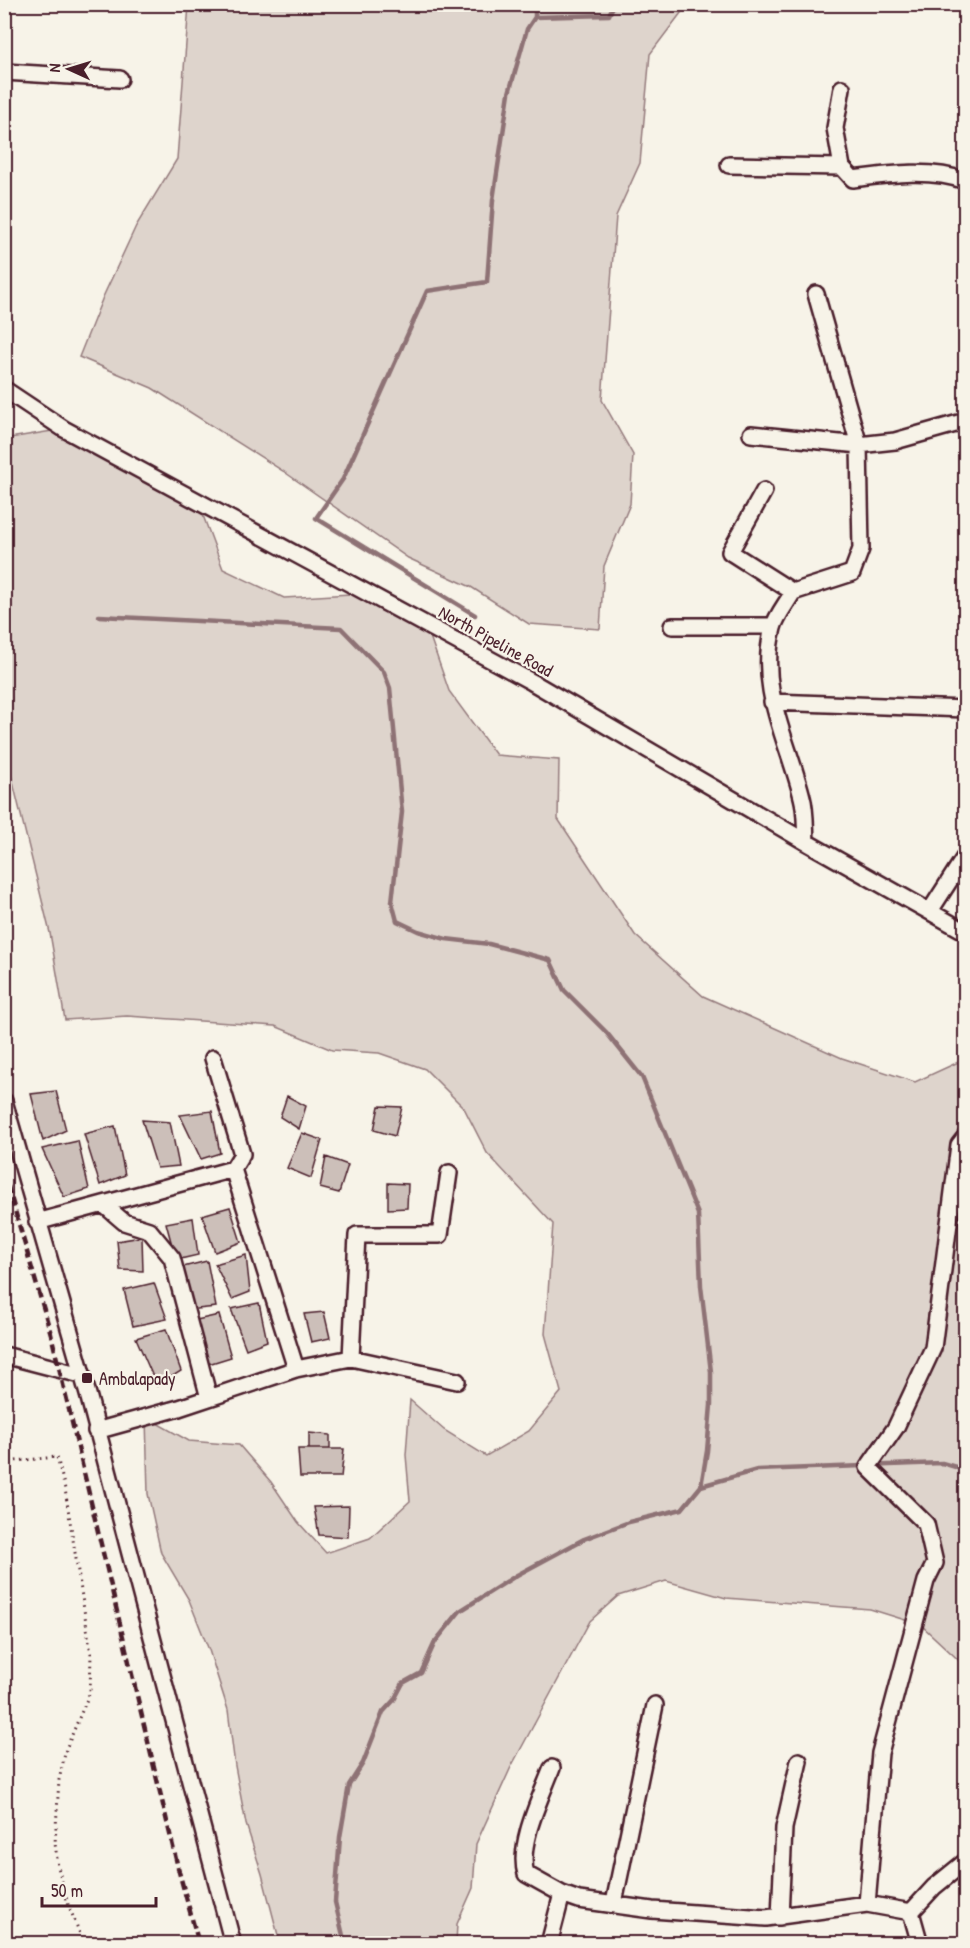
<svg xmlns="http://www.w3.org/2000/svg" width="970" height="1948" font-family="'Patrick Hand',sans-serif">
<style>
.green{fill:#ded4cc;stroke:#947a7c;stroke-width:1.5}
.lines{fill:none;stroke-linecap:round;stroke-linejoin:round}
.stream{stroke:#8e7275;stroke-width:4.5}
.building{fill:#ccbfb9;stroke:#4a1f2b;stroke-width:1.5}
.minor-casing{stroke:#4a1f2b;stroke-width:20}
.path{stroke:#4a1f2b;stroke-width:3;stroke-dasharray:1.5 4.5;stroke-linecap:butt}
.minor{stroke:#f7f3e8;stroke-width:15}
.rail{stroke:#4a1f2b;stroke-width:4.5;stroke-dasharray:9 4.5;stroke-linecap:butt}
.poi-dot{fill:#4a1f2b;stroke:#f7f3e8;stroke-width:2}
.labels{text-anchor:middle;dominant-baseline:central;stroke-width:4.5;stroke-linejoin:round;paint-order:stroke}
.street-label{font-size:18px;fill:#4a1f2b;stroke:#f7f3e8}
.poi-label{font-size:18px;fill:#4a1f2b;stroke:#f7f3e8;text-anchor:start}
</style>
<rect width="100%" height="100%" fill="#f7f3e8"/>
<filter id="ink" filterUnits="userSpaceOnUse"><feTurbulence type="fractalNoise" baseFrequency=".0167" numOctaves="2"/><feDisplacementMap in="SourceGraphic" scale="12" xChannelSelector="R" yChannelSelector="G"/><feConvolveMatrix kernelMatrix="1 2 1 2 8 2 1 2 1" color-interpolation-filters="sRGB"/></filter>
<g filter="url(#ink)">
<path class="green" d="M189,5H687L650,54L640,163L616,216L602,400L633,455L630,504L604,566L600,629L529,624L471,587L408,558L283,471L152,388L79,357L103,297L136,226L177,159Z
M64,429L198,502L223,569L284,598L367,593L426,625L449,691L496,755L559,760L558,819L635,935L703,996L842,1058L915,1082L965,1059V1666L921,1625L870,1609L726,1598L666,1581L618,1596L590,1621L511,1767L476,1844L473,1888L457,1924L456,1943H280L262,1874L246,1824L235,1766L228,1710L209,1650L189,1600L161,1553L148,1494L146,1417L189,1441L239,1445L271,1482L298,1522L326,1553L370,1538L410,1501L406,1455L410,1400L444,1430L486,1456L529,1431L561,1392L545,1334L553,1224L487,1153L464,1108L425,1069L379,1053L332,1050L275,1026L127,1016L65,1020L50,933L5,750L4,439Z"/>
<g class="lines">
<path class="stream" d="M535,17L609,15L614,4
M475,615L316,518L343,479L427,291L487,282L493,200L509,93L527,29L535,17V4
M99,616L341,628L384,672L390,688L402,812L392,902L397,921L418,931L446,939L489,944L550,960L564,990L606,1032L642,1077L698,1214L701,1286L711,1372V1405L707,1451L701,1486L682,1509L629,1522L584,1539L517,1575L460,1611L435,1642L421,1673L403,1683L394,1700L383,1712L363,1763L349,1785L340,1837L335,1902L345,1944
M701,1486L757,1470L942,1463L966,1470"/>
</g>
<path class="building" d="M56,1091L66,1130L43,1141L31,1094Z
M287,1096L306,1106L299,1129L280,1117Z
M379,1106L402,1107L395,1136L374,1130Z
M212,1111L220,1153L201,1159L180,1115Z
M142,1120L170,1122L179,1166L157,1168Z
M115,1126L125,1175L100,1185L84,1134Z
M302,1133L322,1140L311,1178L287,1168Z
M78,1141L89,1189L64,1197L42,1149Z
M326,1157L348,1165L339,1193L320,1188Z
M388,1183L408,1184L407,1208L388,1209Z
M230,1207L241,1242L215,1252L202,1215Z
M193,1218L198,1255L176,1260L166,1223Z
M142,1237L143,1271L120,1270L117,1241Z
M246,1255L250,1292L232,1299L215,1264Z
M207,1261L216,1307L188,1310L179,1268Z
M154,1283L167,1319L133,1326L124,1290Z
M259,1303L267,1341L246,1349L231,1309Z
M324,1312L330,1338L311,1342L304,1314Z
M219,1315L231,1357L205,1365L192,1321Z
M166,1329L181,1371L157,1386L136,1338Z
M309,1433L330,1435V1449H309Z
M298,1449H344L341,1477H300Z
M349,1506L348,1537L319,1535L314,1507Z"/>
<g class="lines">
<defs>
<path id="minor" d="M4,72L120,79
M842,88L835,128L842,167L853,179C890,174 930,168 966,181
M729,165L842,167
M4,389L64,429L532,682L806,842L966,932
M751,434L859,445L895,441L966,421
M764,491L730,552L793,592
M672,626H773
M772,702L966,709
M806,842C805,828 806,811 802,797C788,740 757,688 773,628C776,616 787,603 793,592L852,573L861,549L859,445L816,294
M930,911L966,855
M4,1101L89,1398L233,1944
M233,1169L296,1369
M103,1204L124,1222L149,1230L172,1258L209,1398
M37,1222L233,1169L242,1154L213,1058
M4,1355L81,1375
M351,1358L357,1235H440L449,1173
M96,1431L179,1408L296,1369L351,1358L457,1381
M552,1768C541,1797 517,1845 526,1874L562,1894
M614,1903L655,1705
M867,1904L880,1753L926,1581L935,1563L926,1524L868,1467L896,1427L933,1348L959,1145L966,1136
M911,1912L934,1887L966,1861
M780,1917L784,1828L799,1761
M549,1944L562,1894L579,1900L652,1910L766,1918L867,1904L911,1912L920,1944"/>
</defs>
<use href="#minor" class="minor-casing"/>
<path class="path" d="M4,1462L57,1457L65,1489L91,1654L90,1692L66,1749L59,1780L55,1843L58,1867L68,1904L84,1944"/>
<use href="#minor" class="minor"/>
<path class="rail" d="M4,1173L51,1334L179,1872L199,1944"/>
</g>
</g>
<rect class="poi-dot" x="81" y="1372" width="12" height="12" rx="3"/>
<g class="labels">
<g class="street-label">
<text transform="translate(496 641) rotate(29)">North Pipeline Road</text>
</g>
<g class="poi-label">
<text x="99" y="1378">Ambalapady</text>
</g>
</g>
<rect width="970" height="1948" fill="none" stroke="#f7f3e8" stroke-width="24"/>
<rect x="12" y="12" width="946" height="1924" fill="none" stroke="#4a1f2b" stroke-width="2" filter="url(#ink)"/>
<g transform="translate(69 69) rotate(274)" stroke="#f7f3e8" stroke-width="4.5" paint-order="stroke">
<path d="M0-4.5L10 22L0 15L-10 22Z" fill="#4a1f2b"/>
<text y="-9" font-size="16" font-weight="bold" text-anchor="middle" fill="#4a1f2b">N</text>
</g>
<path d="M42 1897v9h114v-9" fill="none" stroke="#4a1f2b" stroke-width="3"/>
<text x="51" y="1897" font-size="18" fill="#4a1f2b" stroke="#f7f3e8" stroke-width="4.5" paint-order="stroke">50 m</text>
</svg>
